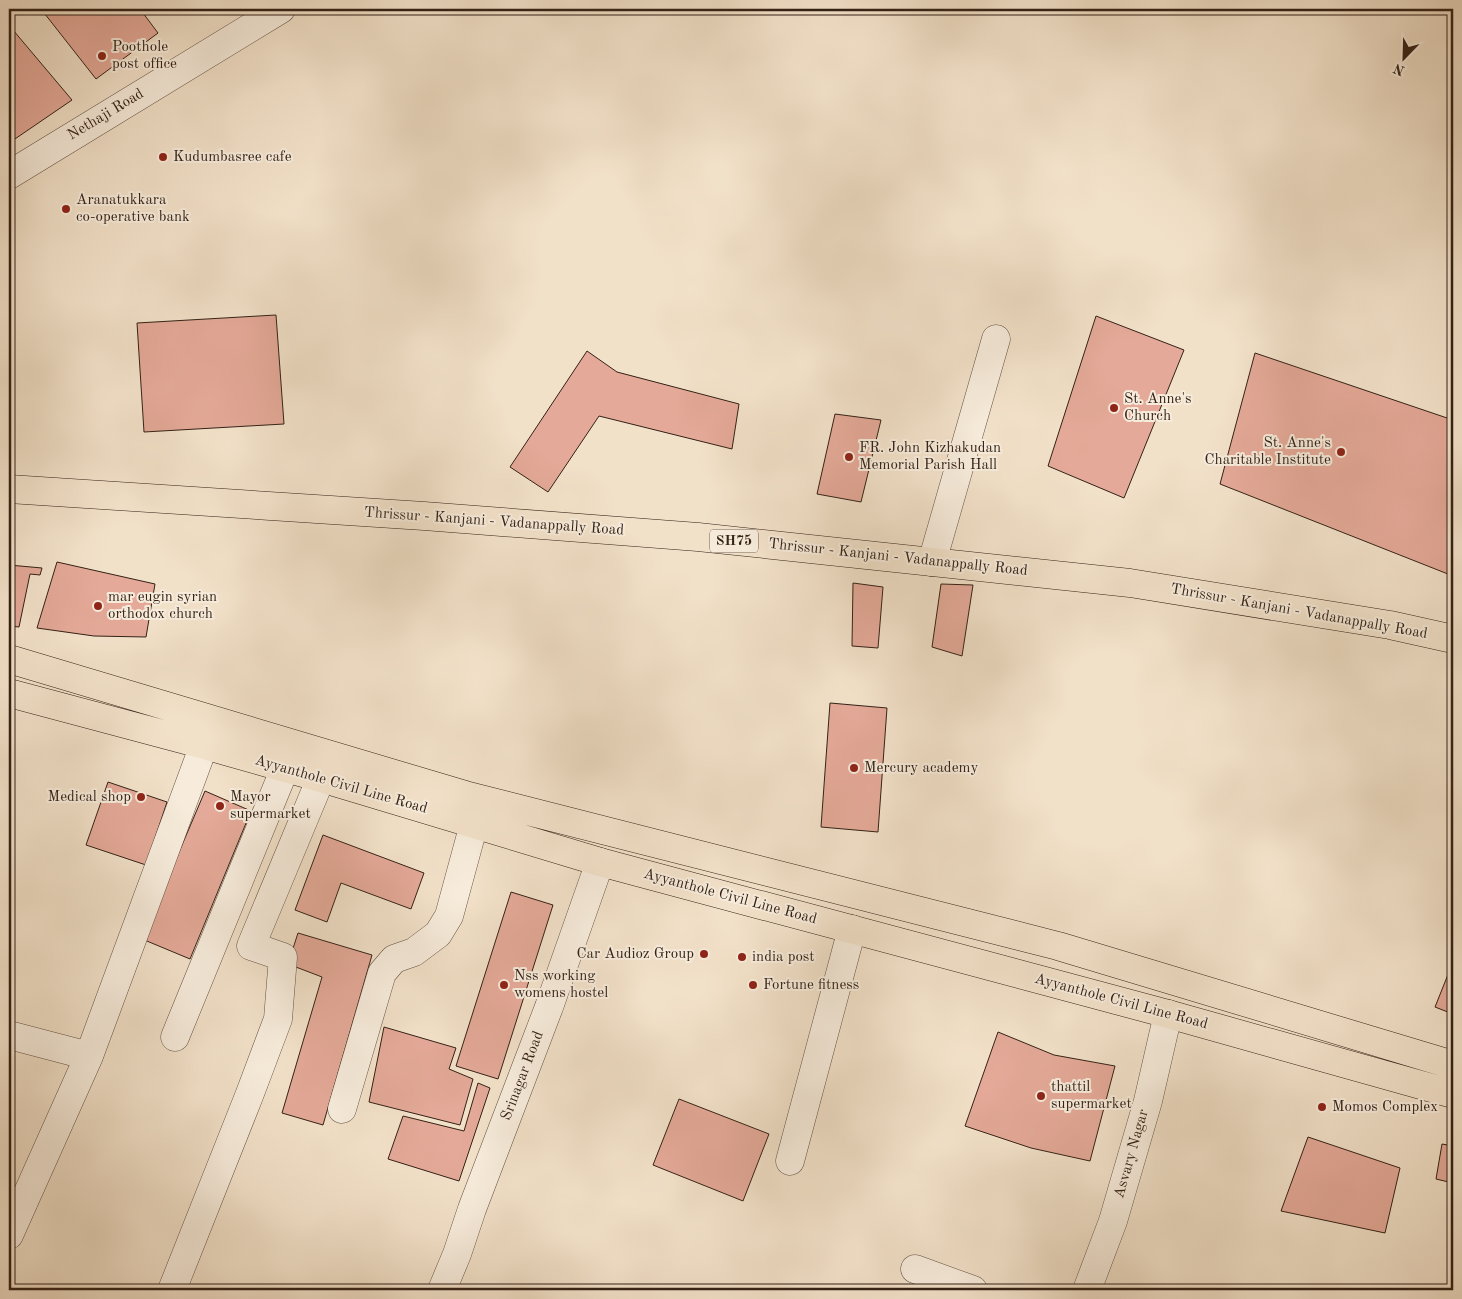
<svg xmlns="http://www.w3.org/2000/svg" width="1462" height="1299" font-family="'Old Standard TT',serif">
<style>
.building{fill:#e4a998;stroke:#332116}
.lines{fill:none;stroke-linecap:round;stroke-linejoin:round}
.minor-casing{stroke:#635143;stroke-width:29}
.major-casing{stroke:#332116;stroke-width:29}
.minor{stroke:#f7ecdc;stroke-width:28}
.major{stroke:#f2e1c9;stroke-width:28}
.poi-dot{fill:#8f2418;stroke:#f7ecdc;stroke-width:2}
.labels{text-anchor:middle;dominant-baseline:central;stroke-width:4;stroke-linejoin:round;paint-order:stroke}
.shield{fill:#f7ecdc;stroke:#6e5e51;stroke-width:1}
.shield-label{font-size:14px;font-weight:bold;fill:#332116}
.poi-label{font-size:15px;fill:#332116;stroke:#f7ecdc;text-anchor:start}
.street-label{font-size:15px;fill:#332116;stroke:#f7ecdc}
</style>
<rect width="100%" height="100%" fill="#f2e1c9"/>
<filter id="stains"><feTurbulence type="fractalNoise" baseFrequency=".004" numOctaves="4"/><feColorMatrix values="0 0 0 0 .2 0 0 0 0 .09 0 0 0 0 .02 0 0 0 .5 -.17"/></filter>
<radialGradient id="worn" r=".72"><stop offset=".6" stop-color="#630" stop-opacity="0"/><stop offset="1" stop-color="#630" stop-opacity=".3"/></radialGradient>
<path class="building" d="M41,9H140L158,33L96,79Z
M13,30L72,100L9,143V33Z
M276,315L284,424L144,432L137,323Z
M1096,316L1184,350L1124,498L1048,466Z
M587,351L617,372L739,404L732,449L599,416L548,492L510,467Z
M1255,353L1453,420V576L1220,484Z
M835,414L881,420L861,502L817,494Z
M57,562L155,584L146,637L94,636L37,628Z
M9,565L42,568L40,575L30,574L19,627L9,626Z
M853,583L883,587L878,648L852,646Z
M941,584L973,585L962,656L932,647Z
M830,703L887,708L878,832L821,827Z
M108,782L167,802L146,865L86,845Z
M205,791L251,811L190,959L142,939Z
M323,835L424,873L411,909L341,883L327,922L295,910Z
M511,892L553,905L498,1079L456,1066Z
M298,933L372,955L323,1125L282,1113L322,977L288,964Z
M1453,962V1014L1435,1007Z
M384,1027L456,1048L449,1069L473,1079L460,1125L369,1102Z
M998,1032L1054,1055L1115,1066L1090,1161L1031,1148L965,1126Z
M478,1083L490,1088L459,1181L388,1159L403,1116L464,1131Z
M679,1099L769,1134L743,1201L653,1165Z
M1308,1137L1400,1168L1385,1233L1281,1211Z
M1442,1144L1453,1146V1183L1436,1179Z"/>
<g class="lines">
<defs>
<path id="minor" d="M9,175L281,9
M932,562L996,339
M9,1035L89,1056L204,745
M175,1037L285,768
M342,1109L382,973L394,959L414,952L438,934L449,916L474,824
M790,1161L852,929
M9,1235L89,1056
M915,1269L973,1290
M172,1290L249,1096L278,1019L283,957L251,946L321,778
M442,1290L457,1254L472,1209L549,1007L600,862
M1087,1290L1113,1221L1148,1101L1168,1014"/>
<path id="major" d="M9,489L424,516L698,537L1130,583L1390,625L1453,639
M9,659L465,795L1058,946L1453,1065
M9,693L204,745L321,778L600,862L1168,1014L1453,1094"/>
</defs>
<use href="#minor" class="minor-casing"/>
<use href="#major" class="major-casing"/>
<use href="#minor" class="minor"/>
<use href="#major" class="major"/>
</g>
<g class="poi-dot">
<circle cx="102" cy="56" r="5"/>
<circle cx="163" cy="157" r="5"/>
<circle cx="66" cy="209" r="5"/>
<circle cx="1114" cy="408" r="5"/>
<circle cx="1341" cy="452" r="5"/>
<circle cx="849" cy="457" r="5"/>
<circle cx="98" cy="606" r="5"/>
<circle cx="854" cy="768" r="5"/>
<circle cx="141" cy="797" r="5"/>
<circle cx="220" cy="806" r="5"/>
<circle cx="704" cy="954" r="5"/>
<circle cx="742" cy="957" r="5"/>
<circle cx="504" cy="985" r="5"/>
<circle cx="753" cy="985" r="5"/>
<circle cx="1041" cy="1096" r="5"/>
<circle cx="1322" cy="1107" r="5"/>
</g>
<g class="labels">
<rect class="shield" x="710" y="529.5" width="48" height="23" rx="4"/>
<g class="shield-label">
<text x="734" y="541">SH75</text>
</g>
<g class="poi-label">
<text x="112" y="47">Poothole<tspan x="112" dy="17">post office</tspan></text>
<text x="173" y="157">Kudumbasree cafe</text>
<text x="76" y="200">Aranatukkara<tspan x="76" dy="17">co-operative bank</tspan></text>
<text x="1124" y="399">St. Anne's<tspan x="1124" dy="17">Church</tspan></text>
<text x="1331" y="443" text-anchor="end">St. Anne's<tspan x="1331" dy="17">Charitable Institute</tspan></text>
<text x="859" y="448">FR. John Kizhakudan<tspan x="859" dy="17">Memorial Parish Hall</tspan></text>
<text x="108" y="597">mar eugin syrian<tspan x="108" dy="17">orthodox church</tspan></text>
<text x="864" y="768">Mercury academy</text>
<text x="131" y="797" text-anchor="end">Medical shop</text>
<text x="230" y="797">Mayor<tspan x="230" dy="17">supermarket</tspan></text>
<text x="694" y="954" text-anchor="end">Car Audioz Group</text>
<text x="752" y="957">india post</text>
<text x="514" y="976">Nss working<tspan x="514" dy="17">womens hostel</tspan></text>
<text x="763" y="985">Fortune fitness</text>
<text x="1051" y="1087">thattil<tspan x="1051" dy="17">supermarket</tspan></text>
<text x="1332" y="1107">Momos Complex</text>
</g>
<g class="street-label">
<text transform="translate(106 115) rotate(-31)">Nethaji Road</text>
<text transform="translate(494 522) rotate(4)">Thrissur - Kanjani - Vadanappally Road</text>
<text transform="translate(898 558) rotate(6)">Thrissur - Kanjani - Vadanappally Road</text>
<text transform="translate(1299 612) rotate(10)">Thrissur - Kanjani - Vadanappally Road</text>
<text transform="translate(341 785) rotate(16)">Ayyanthole Civil Line Road</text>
<text transform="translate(730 897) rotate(15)">Ayyanthole Civil Line Road</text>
<text transform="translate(1121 1002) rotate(15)">Ayyanthole Civil Line Road</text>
<text transform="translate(523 1076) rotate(-69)">Srinagar Road</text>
<text transform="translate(1132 1154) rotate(-74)">Asvary Nagar</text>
</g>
</g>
<rect width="1462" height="1299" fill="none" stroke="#f2e1c9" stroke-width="30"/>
<rect x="10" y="10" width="1442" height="1279" fill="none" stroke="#332116" stroke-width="2.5"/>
<rect x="15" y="15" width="1432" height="1269" fill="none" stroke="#332116"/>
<g transform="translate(1404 58) rotate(203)" stroke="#f7ecdc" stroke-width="4" paint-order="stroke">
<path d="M0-4L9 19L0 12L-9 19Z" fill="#332116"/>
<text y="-8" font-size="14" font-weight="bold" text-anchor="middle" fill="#332116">N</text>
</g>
<rect width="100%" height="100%" filter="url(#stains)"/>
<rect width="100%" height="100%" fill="url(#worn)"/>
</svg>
